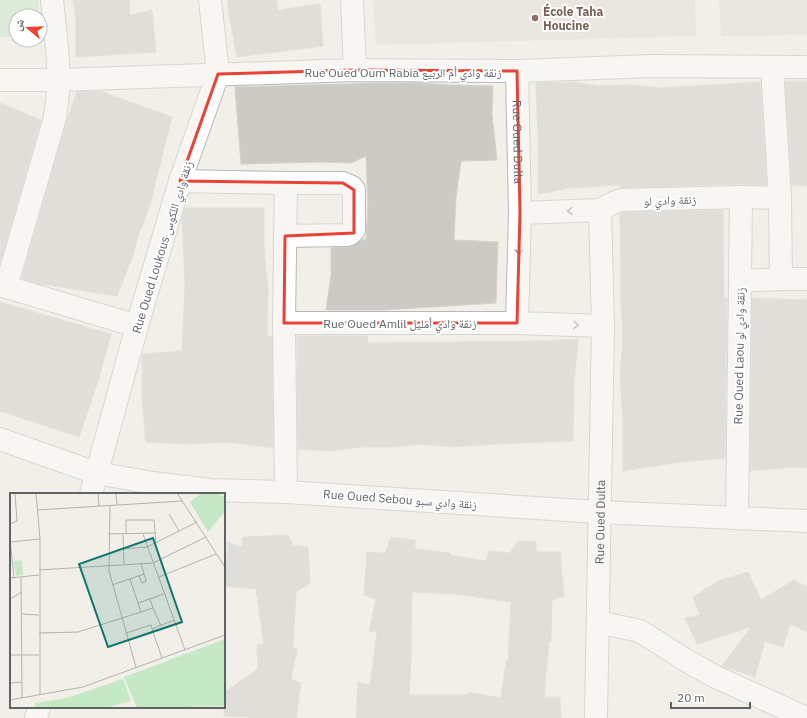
<svg xmlns="http://www.w3.org/2000/svg" width="807" height="718" font-family="'IBM Plex Sans','Noto Naskh Arabic',sans-serif">
<style>
.education{fill:#e1ded6}
.green{fill:#c5e8c5}
.building{fill:#cccac5;stroke:#d6d1c6;fill-rule:evenodd}
.lines{fill:none;stroke-linecap:round;stroke-linejoin:round}
.minor-casing{stroke:#b5b8bc;stroke-width:24}
.minor{stroke:#fff;stroke-width:22}
.oneway{stroke:#979a9d}
.marked{fill:none;stroke:#ea4335;stroke-width:3;stroke-linejoin:round}
.education-dot{fill:#8d6e63;stroke:#fff;stroke-width:1.5}
.labels{text-anchor:middle;dominant-baseline:central;stroke-width:4;stroke-linejoin:round;paint-order:stroke}
.education-label{font-size:12px;font-weight:bold;fill:#785e54;stroke:#fff;text-anchor:start}
.street-label{font-size:12px;fill:#5f6368;stroke:#fff}
.inset-road{fill:none;stroke:#b3b3b1;stroke-width:1}
.view{fill:#0f766e;fill-opacity:0.15;stroke:#0f766e;stroke-width:2}
.inset-edge{fill:none;stroke:#5f6368;stroke-width:2}
</style>
<rect width="100%" height="100%" fill="#f1efe8"/>
<path class="education" d="M373,0H695L696,36L376,45Z
M719,0H807V35L721,36Z"/>
<path class="green" d="M0,0H38L39,16H16V37H0Z"/>
<path class="building" d="M73,0H129L130,15L152,10L156,52L76,57V22Z
M227,0H276L278,10L320,4L323,46L237,57L229,15Z
M785,81H807V186L792,185Z
M573,82L600,86L630,85L661,88L760,82L767,185L741,184L620,188V185L570,188L538,194V135L536,83Z
M380,83H421L447,85L493,86L492,114L497,160L461,161L456,197L454,240L498,242L496,303L384,310H326L331,275V248L349,247L353,246L361,240H366L368,205L366,156L351,163L321,162L241,164L235,87Z
M100,91L172,117L150,205L141,229H140L133,255L117,296L35,283L22,278L66,122L77,92Z
M0,103L41,120L0,263Z
M185,208H264V250L268,288L267,336H272L273,448L227,442L188,444L146,442L142,399V354L182,351L185,285L182,219Z
M723,210L724,299L727,298L725,458L680,462L623,471V419L620,376L623,337L621,303L620,214L623,212Z
M752,298L807,300V468L791,467L750,471Z
M0,302L111,334L98,381L79,437L0,411Z
M297,336H367L368,343L542,341L578,339L574,383L573,441L514,443L451,447L420,444L396,447H361L331,451L298,449Z
M288,535L293,545L308,547L310,583L296,592L293,648L297,649L291,679L301,683L296,718H249V717L224,716V692L258,669L257,644L264,645L256,589L224,586L228,542L242,547L243,537Z
M391,537L415,540V549L450,553V555L486,561L489,551L510,553L518,541L536,542V552H560L564,596L552,600L551,641H549L544,697H560L561,718H356L358,682L370,685L377,632L369,631L376,599L364,595L367,552L385,553ZM412,592L455,594L511,602L508,661H506L501,698L468,692V695H409L411,659Z
M748,572L761,600L794,580L807,587V632L790,624L783,647L765,641L755,677L722,666L751,627L697,644L685,618L700,615L693,597L720,580Z"/>
<g class="lines">
<defs>
<g id="minor">
<path d="M352,0L355,70"/>
<path id="s1" d="M517,71L520,213L517,323L603,326L600,210L520,213"/>
<path d="M0,80H59L355,70L517,71L651,66L807,67"/>
<path d="M180,181L286,183H343L352,187L354,190V230L350,234L346,235L285,236"/>
<path d="M286,183L284,323L286,492"/>
<path d="M600,210L613,203L621,200L741,197L780,198"/>
<path d="M781,279H807"/>
<path d="M740,281L741,197"/>
<path d="M0,285L137,326"/>
<path d="M6,287L54,121C63,81 56,40 52,0"/>
<path d="M284,323H517"/>
<path d="M0,439L96,473L153,483L210,490L286,492L599,512L807,521"/>
<path d="M91,494L137,326L180,181L218,74L210,0"/>
<path d="M737,517L740,281L781,279L780,198L772,67"/>
<path d="M598,622L640,631L687,661L716,677L806,718"/>
<path d="M36,718L39,707"/>
<path id="s2" d="M596,718L603,326"/>
</g>
</defs>
<use href="#minor" class="minor-casing"/>
<use href="#minor" class="minor"/>
</g>
<defs><path id="oneway-chevron" d="M-2-3.5L2.5 0L-2 3.5" fill="none" stroke-width="1.6" stroke-linecap="round" stroke-linejoin="round"/></defs>
<g class="oneway">
<use href="#oneway-chevron" transform="translate(570 211) rotate(178)"/>
<use href="#oneway-chevron" transform="translate(519 252) rotate(91)"/>
<use href="#oneway-chevron" transform="translate(576 325) rotate(2)"/>
</g>
<path d="M0 0H807V718H0ZM355,70L517,71L520,213L517,323H284L285,236L354,233V190L343,183L180,181L218,74Z" fill="#f1efe8" fill-opacity=".55" fill-rule="evenodd"/>
<path class="marked" d="M355,70L517,71L520,213L517,323H284L285,236L354,233V190L343,183L180,181L218,74Z"/>
<circle class="education-dot" cx="535" cy="18" r="4"/>
<g class="labels">
<g class="education-label">
<text x="543" y="11">École Taha<tspan x="543" dy="14">Houcine</tspan></text>
</g>
<g class="street-label">
<text x="403" y="72">Rue Oued Oum Rabia زنقة وادي أم الربيع</text>
<text stroke="none"><textPath href="#s1" startOffset="71">Rue Oued Dulta</textPath></text>
<text transform="translate(670 200) rotate(-2)">زنقة وادي لو</text>
<text transform="translate(162 247) rotate(-73)">Rue Oued Loukous زنقة وادي اللكوس</text>
<text x="400" y="323">Rue Oued Amlil زنقة وادي أمليل</text>
<text transform="translate(739 356) rotate(-89)">Rue Oued Laou زنقة وادي لو</text>
<text transform="translate(400 499) rotate(4)">Rue Oued Sebou زنقة وادي سبو</text>
<text stroke="none"><textPath href="#s2" startOffset="196">Rue Oued Dulta</textPath></text>
</g>
</g>
<g transform="translate(10 493)">
<rect width="215" height="215" fill="#f1efe8"/>
<path d="M191,0H206L215,4V18L198,39L180,9ZM12,67L13,82L6,83L4,68ZM215,146V213L127,215L114,184ZM113,186L121,208L95,215H25V210L57,205Z" fill="#c5e8c5"/>
<path class="inset-road" d="M26,0L30,46V202M88,0L89,13M106,0L107,12M167,0L215,74M100,12L99,78L126,174M27,17L172,8M159,21L169,38M0,31L7,28L5,0M98,41L146,40M113,41L114,71M116,41V27H144L146,50M133,41L175,157M0,47L4,84M0,49L30,46M114,56L137,54L187,29M29,77L143,70L196,44M129,83L132,90L136,88L131,70M11,84L12,205M149,84L206,61M0,85L29,82M120,86L128,110M102,92L134,81M0,106L12,99M140,106L143,115L131,119L128,110L154,101M143,115L151,133M12,121L29,122M142,136L152,165M29,140L68,139L131,119M116,140L141,132L142,136L164,127M0,162H29M0,190L12,189M0,207L73,194L215,142"/>
<path class="view" d="M143,45L172,129L98,154L69,71Z"/>
<rect width="215" height="215" class="inset-edge"/>
</g>
<g transform="translate(28 28) rotate(289)"><circle r="19" fill="#ffffff" stroke="#bfc1c3"/>
<path d="M0-3L7 15L0 10L-7 15Z" fill="#ea4335"/>
<text y="-6" font-size="11" font-weight="bold" text-anchor="middle" fill="#5f6368">ش</text>
</g>
<path d="M671 702v6h79v-6" fill="none" stroke="#5f6368" stroke-width="2"/>
<text x="677" y="702" font-size="12" fill="#5f6368" stroke="#ffffff" stroke-width="3" paint-order="stroke">20 m</text>
</svg>
